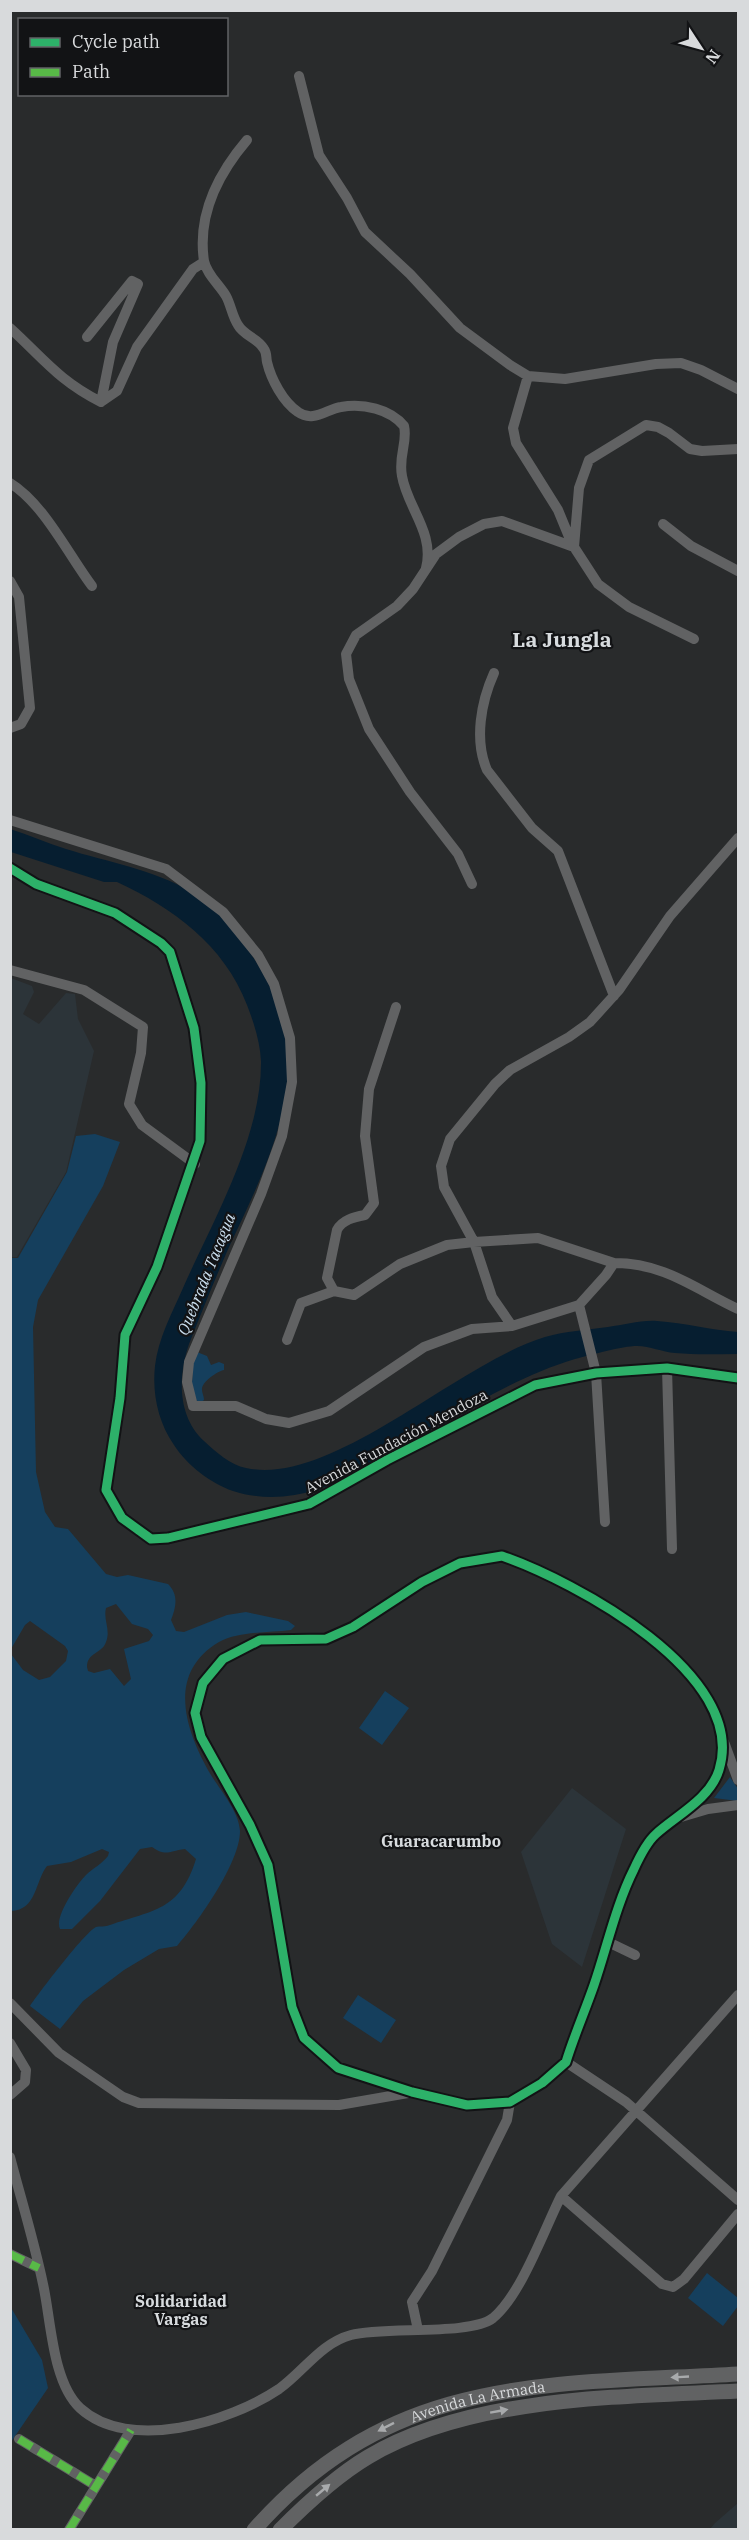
<svg xmlns="http://www.w3.org/2000/svg" width="749" height="2540" font-family="'IBM Plex Serif',serif">
<style>
.built{fill:#2c3439}
.green{fill:#153f5d;fill-rule:evenodd}
.water{fill:#061e30}
.lines{fill:none;stroke-linecap:round;stroke-linejoin:round}
.street{stroke:#616263;stroke-width:10}
.secondary{stroke:#616263;stroke-width:15}
.quiet{stroke:#58b947;stroke-width:8;stroke-dasharray:15 8;stroke-linecap:butt}
.cycleway-casing{stroke:#121315;stroke-width:13}
.cycleway{stroke:#2db169;stroke-width:9}
.oneway{fill:#a8aaac}
.labels{text-anchor:middle;dominant-baseline:central;stroke-width:4.5;stroke-linejoin:round;paint-order:stroke}
.street-label{font-size:15px;fill:#d8dadc;stroke:#121315}
.water-label{font-size:16px;font-style:italic;fill:#cbdfef;stroke:#121315}
.neighbourhood-label{font-size:16px;font-weight:bold;fill:#d7dbde;stroke:#121315}
.district-label{font-size:21px;font-weight:bold;fill:#d7dbde;stroke:#121315}
</style>
<rect width="100%" height="100%" fill="#292b2c"/>
<path class="built" d="M11,978L32,986L34,992L23,1014L39,1024L66,993L75,994L78,1019L94,1051L66,1172L17,1257H10Z
M572,1788L626,1829L582,1967L552,1944L521,1852Z
M738,2503V2529H710L715,2523Z"/>
<path class="green" d="M95,1134L120,1142L103,1186L38,1300L33,1327L36,1472L45,1512L55,1527L68,1529L106,1574L117,1577L128,1575L168,1584C179,1595 176,1607 171,1620L176,1631L184,1632L227,1615L246,1612L288,1621L295,1626L291,1630C269,1633 239,1631 219,1642C165,1674 186,1732 211,1775C221,1791 239,1812 240,1831C240,1863 198,1922 177,1946L159,1949L124,1970L83,2001L60,2029L30,2006C39,1993 84,1933 96,1927C99,1926 106,1927 110,1925C153,1910 180,1911 196,1859L185,1849C168,1851 167,1857 152,1847L140,1849L100,1901L72,1929H60C54,1917 77,1884 86,1875C93,1868 102,1864 108,1856L109,1852L102,1849L71,1862L47,1866C35,1881 37,1910 11,1911V1654L23,1670L39,1680L50,1677L66,1661L68,1651L65,1646L30,1621L25,1625L11,1649V1258H18L67,1172L76,1136ZM116,1604L132,1624L148,1629L153,1635L149,1641L124,1649L131,1679L124,1686L110,1669L94,1673L88,1671L87,1667C87,1652 102,1654 106,1642C111,1630 103,1620 106,1608Z
M197,1352L207,1356L211,1365L219,1362L224,1364V1370C218,1371 201,1382 202,1390C202,1393 204,1396 204,1400L200,1403C185,1393 196,1380 191,1367Z
M385,1691L409,1708L382,1745L359,1728Z
M730,1777L738,1789V1801L714,1798Z
M358,1995L396,2020L381,2043L343,2018Z
M707,2273L738,2298V2306L723,2326L688,2298Z
M10,2306L42,2360L48,2388L11,2442Z"/>
<path class="water" d="M10,829C29,835 47,843 66,849C107,862 153,869 191,892C218,908 238,934 255,960C321,1061 274,1151 229,1247C215,1279 202,1311 189,1344C178,1376 177,1416 204,1441C216,1452 230,1465 246,1468C331,1487 458,1363 545,1337C566,1331 586,1330 608,1327C624,1325 640,1320 657,1321C685,1323 711,1330 738,1332V1354C717,1354 696,1355 675,1353C662,1352 650,1346 637,1346C622,1346 591,1355 575,1359C528,1373 485,1398 443,1422C379,1458 311,1516 233,1491C210,1483 187,1465 174,1445C158,1422 152,1393 155,1366C158,1339 172,1313 183,1288C213,1220 262,1137 261,1061C260,1042 254,1023 247,1005C224,945 173,908 117,882H104L11,852Z"/>
<g class="lines">
<path class="street" d="M299,76L319,155L347,198L365,232L410,274L460,328L510,365L528,376L565,379L656,364L681,363L701,370L738,389
M247,140C218,174 197,214 204,261C207,275 219,284 226,296C231,305 232,316 238,325C244,336 258,338 264,349C267,353 266,358 267,362C271,379 283,402 298,412C313,423 327,409 341,407C363,403 390,409 404,426C408,442 398,456 402,476C407,507 435,533 426,568
M10,328C43,358 59,381 101,402L117,391L137,347L193,269L204,262
M87,337L132,281L138,284L113,342L101,402
M528,376L513,428L516,443L558,510L572,544
M10,483C44,504 68,554 92,586
M663,524L691,546L738,571
M10,581L19,597L30,708L21,724L10,728
M694,639L629,607L598,584L574,547L579,488L589,460L646,425L658,427L669,433L690,449L702,451L738,449
M494,673C481,702 474,740 487,770L532,828L558,851L614,996
M10,820L166,869L223,912L258,955L274,984L290,1038L292,1082L282,1136L261,1194L189,1362L187,1382L193,1406H236L266,1419L289,1423L329,1411L424,1347L472,1329L512,1326L579,1305L606,1275L614,1263C665,1263 695,1289 738,1309
M10,868L36,884L115,913L161,943L170,952L194,1028L201,1083L200,1141L157,1267L125,1335L120,1398L106,1490L122,1518L151,1539L168,1538L309,1504L387,1460L535,1385L596,1373L667,1368L738,1378
M472,884L458,854L410,792L369,729L349,679L346,654L356,635L397,606L413,589L436,554L459,537L484,524L502,521L574,547
M10,970L84,990L143,1027L141,1053L129,1104L142,1125L195,1164
M334,1291L327,1278L337,1230C342,1220 354,1217 365,1215L374,1203L365,1136L369,1089L396,1007
M579,1305L596,1373L605,1522
M512,1326L492,1297L474,1242L444,1187L441,1166L450,1139L495,1084L510,1070L569,1037L590,1022L619,990L670,916L738,838
M287,1340L301,1303L334,1291L354,1295L400,1264L447,1245L474,1242L538,1238L614,1263
M667,1368L672,1549
M502,1556C574,1581 749,1674 719,1770C710,1799 677,1815 656,1834C647,1842 639,1858 634,1869C616,1905 607,1947 594,1985C585,2011 574,2036 566,2062L542,2083L510,2102L467,2105L412,2092L338,2068L304,2038L292,2007L268,1865L250,1825L201,1737L195,1713L203,1683L223,1659L260,1640L326,1639L353,1627L422,1582L460,1563Z
M724,1742L738,1780
M681,1817L708,1809L738,1805
M610,1936L608,1942L635,1955
M10,2003L59,2053L123,2097L139,2103L339,2105L408,2093
M10,2043L26,2070L25,2082L10,2095
M566,2062L626,2102L738,2200
M10,2157C21,2199 34,2241 43,2284C51,2319 52,2382 80,2408C129,2453 230,2422 279,2389C303,2372 321,2343 351,2335C384,2326 470,2336 493,2318C521,2295 544,2230 561,2196L662,2284L673,2287L684,2279L738,2214
M561,2196L738,1995
M10,2254L39,2268
M418,2330L412,2302L432,2271L507,2120L510,2102
M19,2439L96,2486
M69,2530L131,2430"/>
<g class="secondary">
<path id="s1" d="M254,2530C392,2373 548,2385 738,2374"/>
<path d="M280,2530C307,2503 336,2476 368,2457C470,2396 622,2397 738,2391"/>
</g>
<path class="quiet" d="M10,2254L39,2268
M19,2439L96,2486
M69,2530L131,2430"/>
<defs>
<path id="cycleway" d="M10,868L36,884L115,913L161,943L170,952L194,1028L201,1083L200,1141L157,1267L125,1335L120,1398L106,1490L122,1518L151,1539L168,1538L309,1504L387,1460L535,1385L596,1373L667,1368L738,1378
M502,1556C574,1581 749,1674 719,1770C710,1799 677,1815 656,1834C647,1842 639,1858 634,1869C616,1905 607,1947 594,1985C585,2011 574,2036 566,2062L542,2083L510,2102L467,2105L412,2092L338,2068L304,2038L292,2007L268,1865L250,1825L201,1737L195,1713L203,1683L223,1659L260,1640L326,1639L353,1627L422,1582L460,1563Z"/>
</defs>
<use href="#cycleway" class="cycleway-casing"/>
<use href="#cycleway" class="cycleway"/>
</g>
<defs><path id="oneway-solid" d="M-6-.8H1V-3.2L6.5 0L1 3.2V.8H-6Z" transform="scale(1.5)"/></defs>
<g class="oneway">
<use href="#oneway-solid" transform="translate(680 2377) rotate(177)"/>
<use href="#oneway-solid" transform="translate(499 2411) rotate(-10)"/>
<use href="#oneway-solid" transform="translate(386 2427) rotate(153)"/>
<use href="#oneway-solid" transform="translate(323 2490) rotate(-40)"/>
</g>
<g class="labels">
<g class="street-label">
<text transform="translate(396 1441) rotate(-28)">Avenida Fundación Mendoza</text>
<text stroke="none"><textPath href="#s1" startOffset="264">Avenida La Armada</textPath></text>
</g>
<g class="water-label">
<text transform="translate(206 1274) rotate(-68)">Quebrada Tacagua</text>
</g>
<g class="neighbourhood-label">
<text x="441" y="1841">Guaracarumbo</text>
<text x="181" y="2301">Solidaridad<tspan x="181" dy="18">Vargas</tspan></text>
</g>
<g class="district-label">
<text x="562" y="639">La Jungla</text>
</g>
</g>
<rect width="749" height="2540" fill="none" stroke="#d8dadc" stroke-width="24"/>
<rect x="18" y="18" width="210" height="78" fill="#121315" stroke="#616365" stroke-width="1.5"/>
<rect x="30" y="38" width="30" height="9" fill="#2db169" stroke="#616365" stroke-width="1.5"/>
<text x="72" y="48" font-size="18" fill="#d8dadc">Cycle path</text>
<rect x="30" y="68" width="30" height="9" fill="#58b947" stroke="#616365" stroke-width="1.5"/>
<text x="72" y="78" font-size="18" fill="#d8dadc">Path</text>
<g transform="translate(701 48) rotate(126)" stroke="#121315" stroke-width="4.5" paint-order="stroke">
<path d="M0-4.5L10 22L0 15L-10 22Z" fill="#d8dadc"/>
<text y="-9" font-size="16" font-weight="bold" text-anchor="middle" fill="#d8dadc">N</text>
</g>
</svg>
